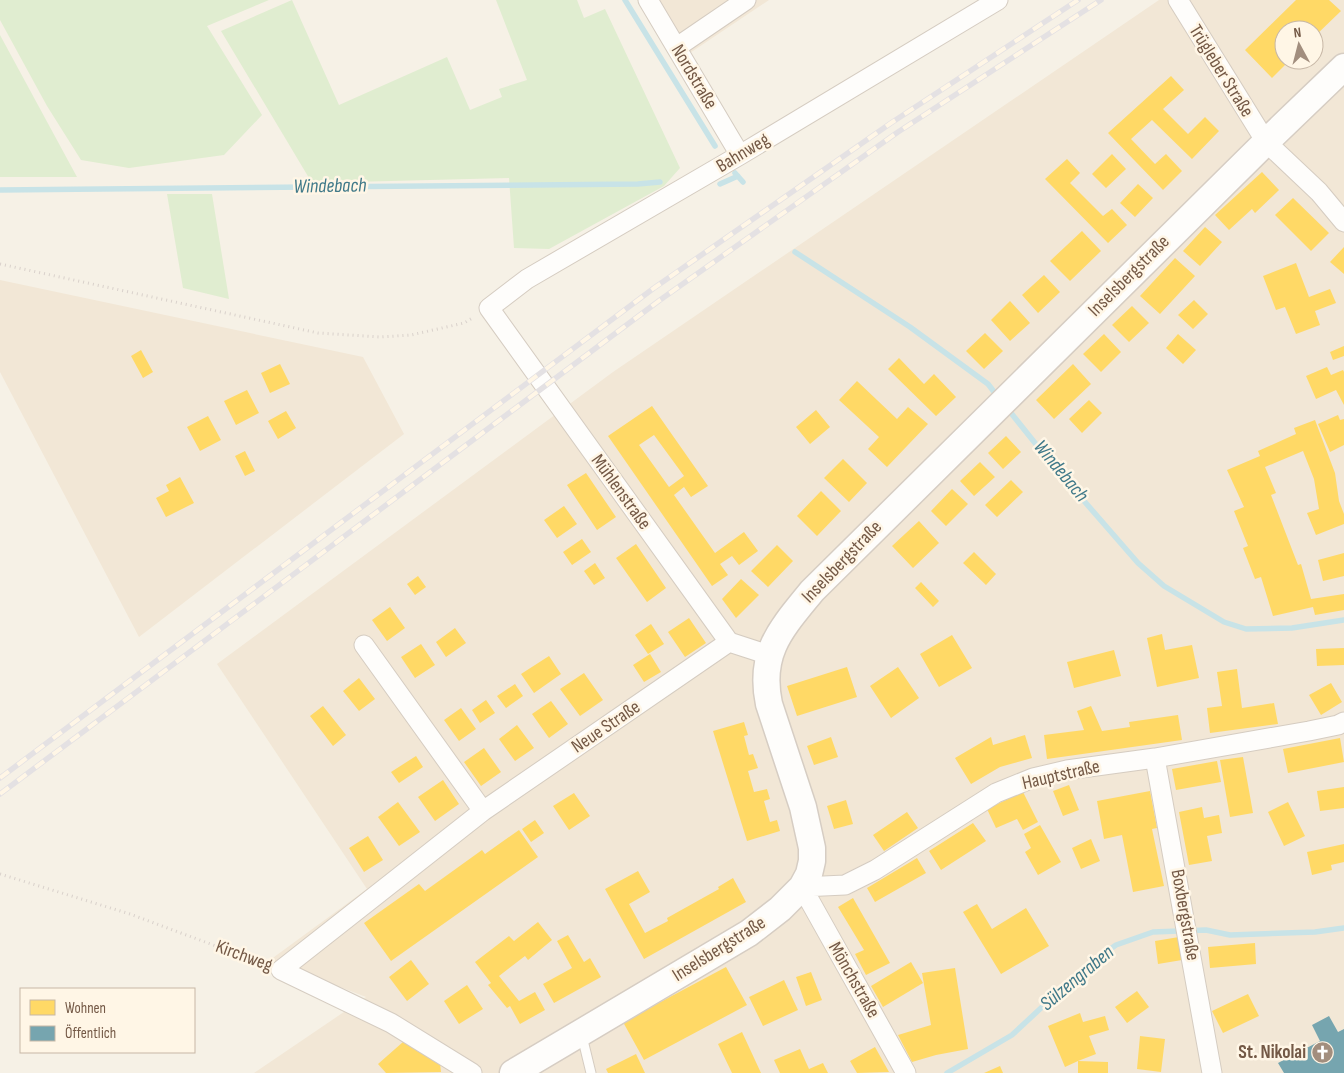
<svg xmlns="http://www.w3.org/2000/svg" width="1344" height="1073" font-family="'Sofia Sans Condensed',sans-serif">
<style>
.residential{fill:#f2e7d6;fill-rule:evenodd}
.green{fill:#e0edd0}
.homes{fill:#ffd966;fill-rule:evenodd}
.public{fill:#76a5af}
.lines{fill:none;stroke-linecap:round;stroke-linejoin:round}
.stream{stroke:#c8e3e7;stroke-width:5.5}
.lane-casing{stroke:#d5ccc1;stroke-width:11}
.street-casing{stroke:#d5ccc1;stroke-width:21}
.secondary-casing{stroke:#d6cdc3;stroke-width:29}
.path{stroke:#d9d1cb;stroke-width:3;stroke-dasharray:1 4;stroke-linecap:butt}
.lane{stroke:#fefdfb;stroke-width:9}
.street{stroke:#fefdfb;stroke-width:19}
.secondary{stroke:#fefdfb;stroke-width:26}
.rail-casing{stroke:#e4e1e3;stroke-width:5.5}
.rail{stroke:#fff6e6;stroke-width:4;stroke-dasharray:11;stroke-linecap:butt}
.labels{text-anchor:middle;dominant-baseline:central;stroke-width:5;stroke-linejoin:round;paint-order:stroke}
.street-label{font-size:19px;fill:#745946;stroke:#fff6e6}
.poi-label{font-size:19px;font-weight:bold;fill:#745946;stroke:#fff6e6;text-anchor:end}
.water-label{font-size:20px;font-style:italic;fill:#407989;stroke:#fff6e6}
</style>
<rect width="100%" height="100%" fill="#f6f1e6"/>
<path class="residential" d="M637,0H769L675,63Z
M1159,0H1344V1073H254L366,997L270,960L367,889L217,664L613,372ZM1284,30H1314V60H1284Z
M0,280L363,357L404,434L139,637L0,372Z"/>
<path class="green" d="M0,0H269L207,26L262,115L224,155L129,168L81,160L47,106L0,20Z
M292,0L339,105L447,57L470,110L502,97L499,89L527,80L496,0H577L584,18L605,9L680,168L664,186L549,249L514,248L509,178L312,183L221,31Z
M0,35L77,177H0Z
M167,194H212L229,299L183,288Z"/>
<path class="homes" d="M1296,0H1329L1341,11L1314,37V30H1284V60H1290L1272,78L1245,50Z
M1171,76L1184,90L1163,109L1188,134L1205,117L1219,131L1192,159L1152,120L1131,139L1155,164L1166,154L1182,171L1163,190L1108,133Z
M1112,154L1126,169L1106,188L1092,174Z
M1067,159L1080,173L1070,183L1103,216L1112,209L1127,225L1108,243L1045,179Z
M1262,172L1279,190L1255,213L1252,209L1229,230L1215,215Z
M1138,184L1153,198L1135,217L1120,203Z
M1293,198L1329,233L1311,251L1275,215Z
M1205,227L1222,242L1200,266L1183,251Z
M1082,231L1101,251L1070,281L1050,261Z
M1344,247V274L1330,262Z
M1175,258L1195,276L1160,314L1140,296Z
M1296,263L1309,297L1330,289L1336,303L1315,311L1320,325L1296,334L1285,307L1276,310L1263,276Z
M1044,275L1060,292L1038,313L1022,295Z
M1194,300L1208,314L1193,329L1178,315Z
M1010,301L1030,323L1010,341L991,320Z
M1132,306L1149,323L1129,342L1112,325Z
M985,333L1003,351L984,369L966,351Z
M1104,334L1121,352L1101,372L1083,354Z
M1178,334L1196,350L1183,364L1166,348Z
M1344,346V356L1333,360L1330,352Z
M141,350L153,372L143,378L131,356Z
M899,358L924,384L934,374L956,397L936,416L888,369Z
M280,364L290,384L270,393L261,373Z
M1073,364L1091,384L1054,419L1036,400Z
M1327,367L1331,375L1343,370L1344,372V405L1336,390L1316,399L1306,376Z
M857,381L897,419L908,407L928,424L887,467L868,449L879,437L839,400Z
M247,390L259,413L236,425L224,401Z
M1089,400L1102,413L1082,433L1069,419Z
M652,406L708,486L691,497L684,487L674,495L715,553L744,532L758,551L739,565L732,556L720,564L728,575L712,586L608,436ZM654,435L684,476L669,487L639,445Z
M816,410L830,427L810,444L796,427Z
M286,411L296,428L278,439L268,421Z
M1338,415L1340,420L1344,419V445L1330,452L1318,424Z
M208,416L221,440L200,451L187,427Z
M1315,420L1335,473L1339,501L1344,514V524L1316,535L1307,513L1319,509L1314,479L1303,451L1265,467L1276,493L1271,495L1298,565L1301,564L1311,599L1344,594V610L1315,615L1313,607L1273,616L1261,577L1255,579L1243,548L1248,546L1234,511L1244,507L1227,470L1260,456L1258,451L1296,434L1294,428Z
M1006,436L1021,452L1003,469L988,453Z
M245,451L255,471L245,476L235,456Z
M843,459L867,483L849,502L824,478Z
M980,462L995,477L974,496L960,481Z
M586,473L616,517L597,530L567,485Z
M180,477L194,503L166,517L156,498L169,491L166,485Z
M1011,480L1023,492L997,517L985,505Z
M952,489L968,504L946,526L931,511Z
M821,491L841,511L817,536L797,516Z
M564,506L577,524L557,538L544,520Z
M919,521L939,543L913,568L892,546Z
M582,539L591,552L572,565L563,552Z
M636,544L666,588L647,602L616,558Z
M777,545L793,561L768,587L751,571Z
M974,552L996,574L986,585L963,563Z
M1344,553V576L1323,581L1318,560Z
M595,563L605,578L594,585L584,571Z
M418,576L426,587L415,595L407,584Z
M741,579L759,595L736,618L722,599Z
M921,582L939,601L933,607L915,588Z
M390,607L405,628L387,641L372,620Z
M689,618L706,643L685,657L668,632Z
M651,624L664,644L648,654L635,635Z
M455,628L466,643L446,657L436,642Z
M1162,634L1165,650L1192,645L1199,678L1157,687L1147,638Z
M952,635L972,668L939,687L920,654Z
M421,644L435,665L415,678L401,657Z
M1344,648V665L1317,666L1316,649Z
M1114,650L1121,676L1074,688L1067,662Z
M650,654L661,672L644,682L633,665Z
M549,656L561,674L534,693L521,674Z
M847,667L857,697L797,716L787,686Z
M898,667L919,698L891,718L870,686Z
M1237,669L1242,708L1274,703L1278,724L1210,733L1207,708L1222,706L1217,672Z
M584,673L603,700L580,716L560,689Z
M359,678L375,699L359,711L343,691Z
M1331,683L1342,702L1321,715L1309,695Z
M515,684L523,696L506,708L497,696Z
M486,700L495,713L480,723L472,710Z
M551,701L568,724L549,738L532,714Z
M323,706L346,735L333,746L310,716Z
M1091,706L1102,731L1130,727L1129,722L1178,715L1182,740L1047,759L1044,735L1084,730L1077,711Z
M461,708L476,729L459,741L444,720Z
M744,722L748,735L744,736L749,755L753,754L758,768L748,771L754,792L767,789L770,799L764,801L770,822L777,820L780,831L747,841L713,731Z
M517,725L534,748L515,761L499,739Z
M1025,735L1032,758L1000,767L971,784L955,758L991,737L993,745Z
M831,737L838,757L814,765L807,746Z
M1340,738L1344,762L1288,773L1283,749Z
M484,748L501,772L481,786L464,762Z
M416,756L423,767L399,783L391,772Z
M1243,757L1253,813L1230,817L1220,760Z
M1217,761L1221,782L1176,790L1172,769Z
M443,780L459,804L435,821L418,797Z
M1069,785L1079,810L1063,816L1053,791Z
M1344,787V808L1320,811L1317,791Z
M1150,791L1157,828L1152,829L1164,886L1133,892L1122,835L1104,839L1097,801Z
M1023,792L1038,822L1023,830L1017,819L996,828L987,809Z
M574,793L590,816L569,830L553,806Z
M846,800L853,824L834,829L827,806Z
M398,802L420,832L399,846L378,817Z
M1288,802L1305,836L1284,846L1268,812Z
M1202,807L1204,818L1219,815L1222,833L1207,836L1212,861L1189,865L1179,812Z
M907,812L918,828L884,851L873,835Z
M535,820L544,833L531,842L522,829Z
M973,823L986,841L941,870L929,851Z
M1040,825L1061,862L1038,875L1025,852L1031,848L1024,834Z
M519,830L538,857L391,961L364,923L419,884L425,891L482,850L485,854Z
M368,836L383,860L364,872L349,848Z
M1091,839L1100,861L1081,869L1072,848Z
M1344,844V862L1331,865L1332,870L1312,875L1307,852Z
M917,858L926,873L875,902L867,888Z
M638,871L650,892L629,904L645,933L668,921L667,918L719,889L718,887L733,878L746,902L644,959L605,889Z
M853,898L890,963L866,975L855,954L864,950L838,907Z
M977,904L992,929L1026,908L1049,946L1001,974L963,912Z
M538,922L552,940L528,960L525,956L499,976L519,1001L535,992L545,1010L520,1024L510,1006L507,1008L488,985L491,983L475,962L509,936L514,941Z
M568,935L584,962L590,958L601,977L554,1003L543,984L572,968L557,941Z
M1179,937L1182,960L1158,964L1155,941Z
M1255,943L1256,964L1210,968L1208,947Z
M411,960L429,984L407,1001L389,977Z
M911,962L923,983L883,1007L871,986Z
M726,967L747,1005L644,1060L623,1022Z
M955,968L968,1049L936,1055L912,1062L898,1035L931,1025L922,973Z
M811,972L822,1000L806,1006L796,977Z
M784,980L798,1010L763,1026L749,997Z
M467,985L483,1009L459,1024L444,1001Z
M1137,991L1149,1007L1127,1023L1115,1007Z
M1248,994L1259,1016L1223,1033L1212,1011Z
M1080,1013L1083,1022L1105,1016L1109,1030L1089,1036L1096,1054L1078,1061L1108,1062V1073H1078V1061L1065,1067L1048,1026Z
M742,1032L761,1073H732L718,1044Z
M1140,1036L1165,1039L1161,1072L1137,1069Z
M403,1042L440,1063L441,1072L386,1073L378,1064Z
M875,1047L889,1072L857,1073L850,1061Z
M800,1049L809,1069L823,1063L828,1073H780L774,1060Z
M636,1054L645,1073H608L606,1069Z
M1000,1066L1003,1073H984Z"/>
<path class="public" d="M1329,1016L1338,1032L1344,1029V1073H1284L1278,1063L1320,1041L1312,1025Z"/>
<g class="lines">
<path class="stream" d="M625,0L715,146
M735,173L743,182
M720,184L738,176
M0,190L638,184L660,182
M795,252L910,327L988,384L998,397
M1007,408L1051,463L1138,563L1164,586L1224,622L1246,629L1292,628L1344,620
M947,1073L1012,1035L1084,968L1116,945L1153,932L1206,930L1230,935L1315,932L1344,928"/>
<defs>
<path id="lane" d="M582,1036L591,1073"/>
<path id="street" d="M648,0L740,155
M1178,0L1266,142L1319,192L1344,222
M677,47L746,0
M364,645L483,811
M769,655L729,642L489,308L527,279L740,155L998,0
M1155,758L1212,1073
M472,1073L391,1023L281,970L483,811L729,642
M906,1073L802,887L845,885L875,870L996,793L1033,778L1067,770L1155,758L1309,731L1338,725L1344,722"/>
<path id="secondary" d="M513,1073L749,933L780,909L802,887L809,874L812,861V848L803,807L769,704C758,652 782,628 812,591L1266,142L1344,67"/>
</defs>
<use href="#lane" class="lane-casing"/>
<use href="#street" class="street-casing"/>
<use href="#secondary" class="secondary-casing"/>
<path class="path" d="M0,264L318,333L380,337L411,335L464,323L474,317
M0,874L130,914L264,964"/>
<use href="#lane" class="lane"/>
<use href="#street" class="street"/>
<use href="#secondary" class="secondary"/>
<defs>
<path id="rail" d="M0,778L654,288L891,123L1078,0
M0,794L660,300L898,132L1101,0"/>
</defs>
<use href="#rail" class="rail-casing"/>
<use href="#rail" class="rail"/>
</g>
<defs>
<symbol id="church-disc" viewBox="-11 -11 22 22"><circle r="9.5" fill="#a28e7e" stroke="#fff6e6"/><path d="M-1.2-6h2.4v3.5h3.3v2.4h-3.3V6h-2.4V-.1h-3.3v-2.4h3.3Z" fill="#fff"/></symbol>
</defs>
<g fill-rule="evenodd">
<use href="#church-disc" x="1310" y="1040" width="25" height="25"/>
</g>
<g class="labels">
<g class="street-label">
<text transform="translate(1221 71) rotate(58)">Trügleber Straße</text>
<text transform="translate(694 77) rotate(59)">Nordstraße</text>
<text transform="translate(743 153) rotate(-31)">Bahnweg</text>
<text transform="translate(1129 276) rotate(-45)">Inselsbergstraße</text>
<text transform="translate(621 492) rotate(54)">Mühlenstraße</text>
<text transform="translate(842 562) rotate(-46)">Inselsbergstraße</text>
<text transform="translate(606 727) rotate(-34)">Neue Straße</text>
<text transform="translate(1061 775) rotate(-13)">Hauptstraße</text>
<text transform="translate(1185 915) rotate(80)">Boxbergstraße</text>
<text transform="translate(719 949) rotate(-32)">Inselsbergstraße</text>
<text transform="translate(244 956) rotate(20)">Kirchweg</text>
<text transform="translate(854 980) rotate(60)">Mönchstraße</text>
</g>
<g class="poi-label">
<text x="1306" y="1052">St. Nikolai</text>
</g>
<g class="water-label">
<text transform="translate(330 186) rotate(-1)">Windebach</text>
<text transform="translate(1061 471) rotate(50)">Windebach</text>
<text transform="translate(1077 978) rotate(-40)">Sülzengraben</text>
</g>
</g>
<rect x="20" y="988" width="175" height="65" fill="#fff6e6" stroke="#c7b7a6"/>
<rect x="30" y="1000" width="25" height="15" fill="#ffd966" stroke="#c7b7a6"/>
<text x="65" y="1013" font-size="15" fill="#745946">Wohnen</text>
<rect x="30" y="1026" width="25" height="15" fill="#76a5af" stroke="#c7b7a6"/>
<text x="65" y="1038" font-size="15" fill="#745946">Öffentlich</text>
<g transform="translate(1299 45) rotate(353)"><circle r="24" fill="#fff6e6" stroke="#c7b7a6"/>
<path d="M0-4L9 19L0 12L-9 19Z" fill="#a28e7e"/>
<text y="-8" font-size="14" font-weight="bold" text-anchor="middle" fill="#745946">N</text>
</g>
</svg>
